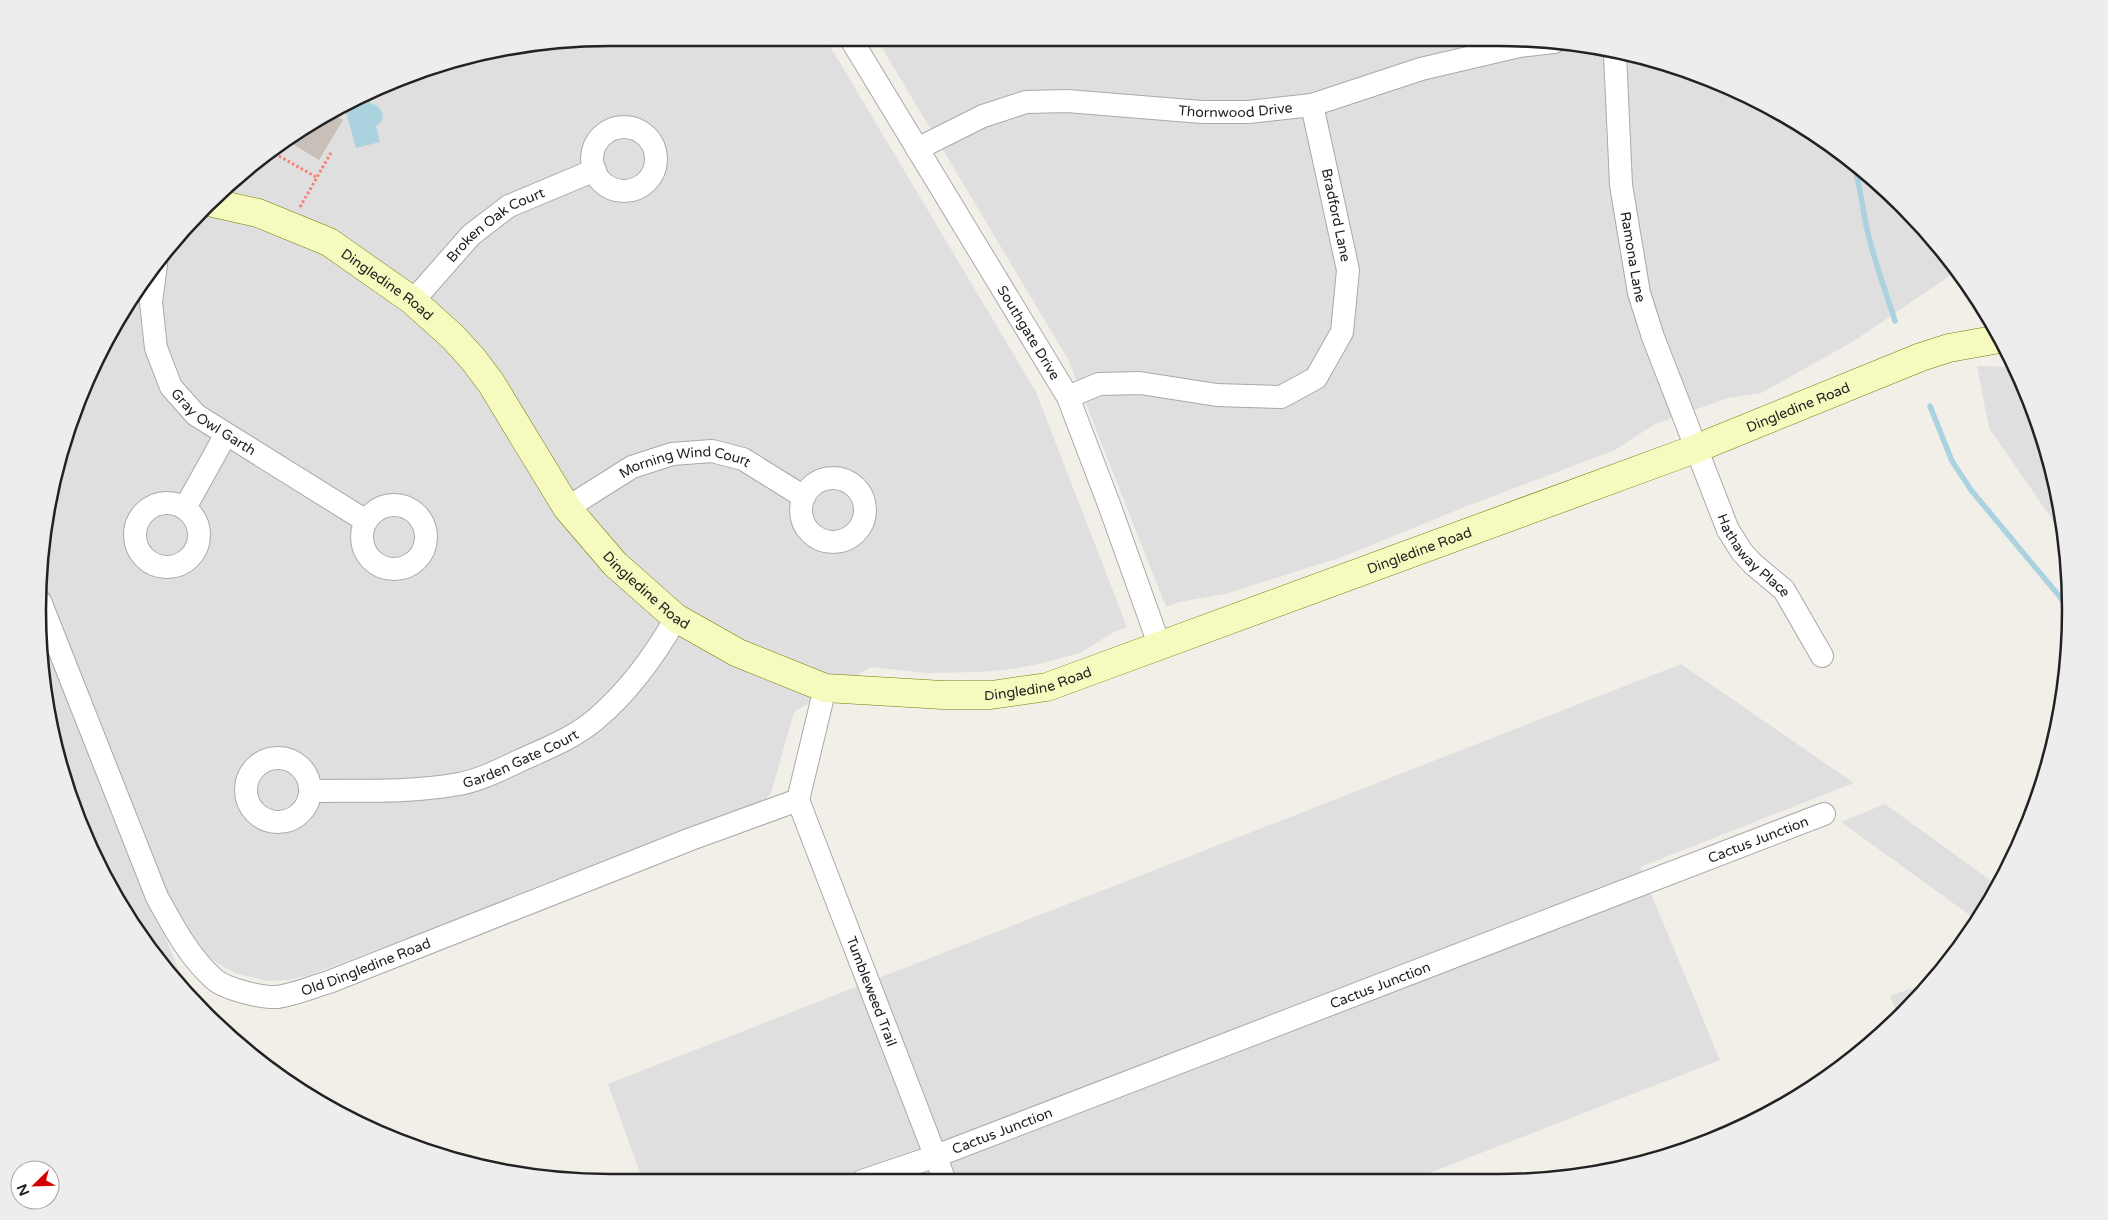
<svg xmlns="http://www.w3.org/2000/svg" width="2108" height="1220" font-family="'Varela Round',sans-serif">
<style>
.residential{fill:#e0dfdf}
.water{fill:#aad3df}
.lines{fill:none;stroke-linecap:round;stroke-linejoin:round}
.stream{stroke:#aad3df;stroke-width:5.5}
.building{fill:#c7bfb8}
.street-casing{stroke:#a9a9a9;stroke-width:24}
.secondary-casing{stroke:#707d05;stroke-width:29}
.path{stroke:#fa8072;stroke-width:3;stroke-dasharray:2.5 2.5;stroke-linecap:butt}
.street{stroke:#fff;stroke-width:22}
.secondary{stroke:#f7fabf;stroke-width:28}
.labels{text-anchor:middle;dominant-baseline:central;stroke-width:4.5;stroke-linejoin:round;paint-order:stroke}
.street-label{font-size:14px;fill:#222;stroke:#fff}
.rim{fill:none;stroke:#222;stroke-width:2.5}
</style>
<rect width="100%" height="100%" fill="#f2efe9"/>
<path class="residential" d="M1536,39L1682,68L1816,134L1903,205L1957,271L1854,341L1761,393L1728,398L1655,424L1615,450L1467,506L1342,557L1225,594L1179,602L1166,607L1069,361L878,41Z
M827,41L1036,392L1127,627L1114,632L1080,653L1039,664L1011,669L982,672L926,673L871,667L794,712L771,793L762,803L310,975L288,980L267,981L235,973L209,958L181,926L41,575L42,536L57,462L96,357L134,292L205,205L262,156L357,97L426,68L535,42Z
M1977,366L2014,367L2027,391L2059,498L2063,535L1989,428Z
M48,647L186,988L184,989L156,959L114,896L68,794L39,650Z
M1681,664L1854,783L1640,867L1720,1060L1409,1181H643L608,1084Z
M1885,804L1997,885L1978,921L1841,822Z
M1931,981L1903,1015L1899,1018L1890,996Z"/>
<path class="water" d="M367,92L370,103L378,106L383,114L382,121L376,126L380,142L356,148L344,105Z"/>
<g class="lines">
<path class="stream" d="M1854,165C1860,186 1862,204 1866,225C1873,258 1885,289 1895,321
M1930,406L1952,461L1971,490L2070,609"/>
</g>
<path class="building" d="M331,113L343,120L319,160L286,140Z"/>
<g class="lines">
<defs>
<g id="street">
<path id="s1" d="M852,41L1068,397L1110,507L1160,647"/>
<path id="s2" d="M1615,54L1621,185L1639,293L1653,337L1728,530L1742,552L1753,564L1784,590L1822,656"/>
<circle cx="624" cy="159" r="32"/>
<path id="s3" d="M917,149L983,116L1026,102L1067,101L1202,112H1248L1312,105L1421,69L1519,46L1554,42"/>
<path id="s4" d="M156,265L151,302L156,348L171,387L196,415L366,521"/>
<path id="s5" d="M413,301L471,235L509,206L595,170"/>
<path d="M1068,397L1099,384L1140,383L1217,395L1281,397L1316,378L1342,332L1348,270L1312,105"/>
<circle cx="833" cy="510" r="32"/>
<circle cx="167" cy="535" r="32"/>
<circle cx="394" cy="537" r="32"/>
<path d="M185,508L226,434"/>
<path id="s6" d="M567,508L632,467L672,454L712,451L743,459L804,497"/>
<path id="s7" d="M40,601L157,897C173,926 189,957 214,979C225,989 262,998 277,997C294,995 312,987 329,982L691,839L798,800L825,688"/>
<circle cx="278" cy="790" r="32"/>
<path id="s8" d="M310,791C359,790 411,793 459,784C480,780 500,770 519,761C545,749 574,738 596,719C628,692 655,655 676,618"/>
<path id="s9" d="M798,800L945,1181"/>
<path id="s10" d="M862,1181L936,1156L1824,814"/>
</g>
<g id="secondary">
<path id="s11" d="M209,202L258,213L329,242L413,301L453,337L473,359L491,383L567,508L615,564L676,618L738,653L825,688L943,695H991L1047,687L1695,449L1921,357L1949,348L1999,339"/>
</g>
</defs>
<use href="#street" class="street-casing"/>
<use href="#secondary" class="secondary-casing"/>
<path class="path" d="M279,156L316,177
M300,207L332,151"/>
<use href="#street" class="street"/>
<use href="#secondary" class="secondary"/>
</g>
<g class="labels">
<g class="street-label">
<text stroke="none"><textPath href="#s3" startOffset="329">Thornwood Drive</textPath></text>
<text transform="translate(1336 215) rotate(78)">Bradford Lane</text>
<text stroke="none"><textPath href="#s5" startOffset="114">Broken Oak Court</textPath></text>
<text stroke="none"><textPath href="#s2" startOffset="204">Ramona Lane</textPath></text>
<text stroke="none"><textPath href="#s11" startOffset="199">Dingledine Road</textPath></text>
<text stroke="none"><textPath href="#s1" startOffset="341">Southgate Drive</textPath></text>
<text stroke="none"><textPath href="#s11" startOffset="1834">Dingledine Road</textPath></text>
<text stroke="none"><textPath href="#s4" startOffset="181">Gray Owl Garth</textPath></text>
<text stroke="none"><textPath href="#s6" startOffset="131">Morning Wind Court</textPath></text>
<text stroke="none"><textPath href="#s11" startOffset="1429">Dingledine Road</textPath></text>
<text stroke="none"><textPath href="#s2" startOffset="530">Hathaway Place</textPath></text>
<text stroke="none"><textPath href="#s11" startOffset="604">Dingledine Road</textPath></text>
<text stroke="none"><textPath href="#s11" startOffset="1024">Dingledine Road</textPath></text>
<text stroke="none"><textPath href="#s8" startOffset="216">Garden Gate Court</textPath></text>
<text stroke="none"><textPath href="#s10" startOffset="959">Cactus Junction</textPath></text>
<text stroke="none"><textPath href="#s7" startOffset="579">Old Dingledine Road</textPath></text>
<text stroke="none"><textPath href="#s10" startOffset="554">Cactus Junction</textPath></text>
<text stroke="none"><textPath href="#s9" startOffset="205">Tumbleweed Trail</textPath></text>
<text stroke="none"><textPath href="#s10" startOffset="149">Cactus Junction</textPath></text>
</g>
</g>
<path d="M0 0H2108V1220H0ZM610 46H1498A564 564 0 0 1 2062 610V610A564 564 0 0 1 1498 1174H610A564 564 0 0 1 46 610V610A564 564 0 0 1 610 46Z" fill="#ededed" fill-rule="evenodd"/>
<path class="rim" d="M610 46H1498A564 564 0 0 1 2062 610V610A564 564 0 0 1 1498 1174H610A564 564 0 0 1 46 610V610A564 564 0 0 1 610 46Z"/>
<g transform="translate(35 1185) rotate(247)"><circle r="24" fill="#ffffff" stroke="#a7a7a7"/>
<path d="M0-4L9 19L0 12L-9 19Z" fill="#d40000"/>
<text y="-8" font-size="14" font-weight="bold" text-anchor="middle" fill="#222222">N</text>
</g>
</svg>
